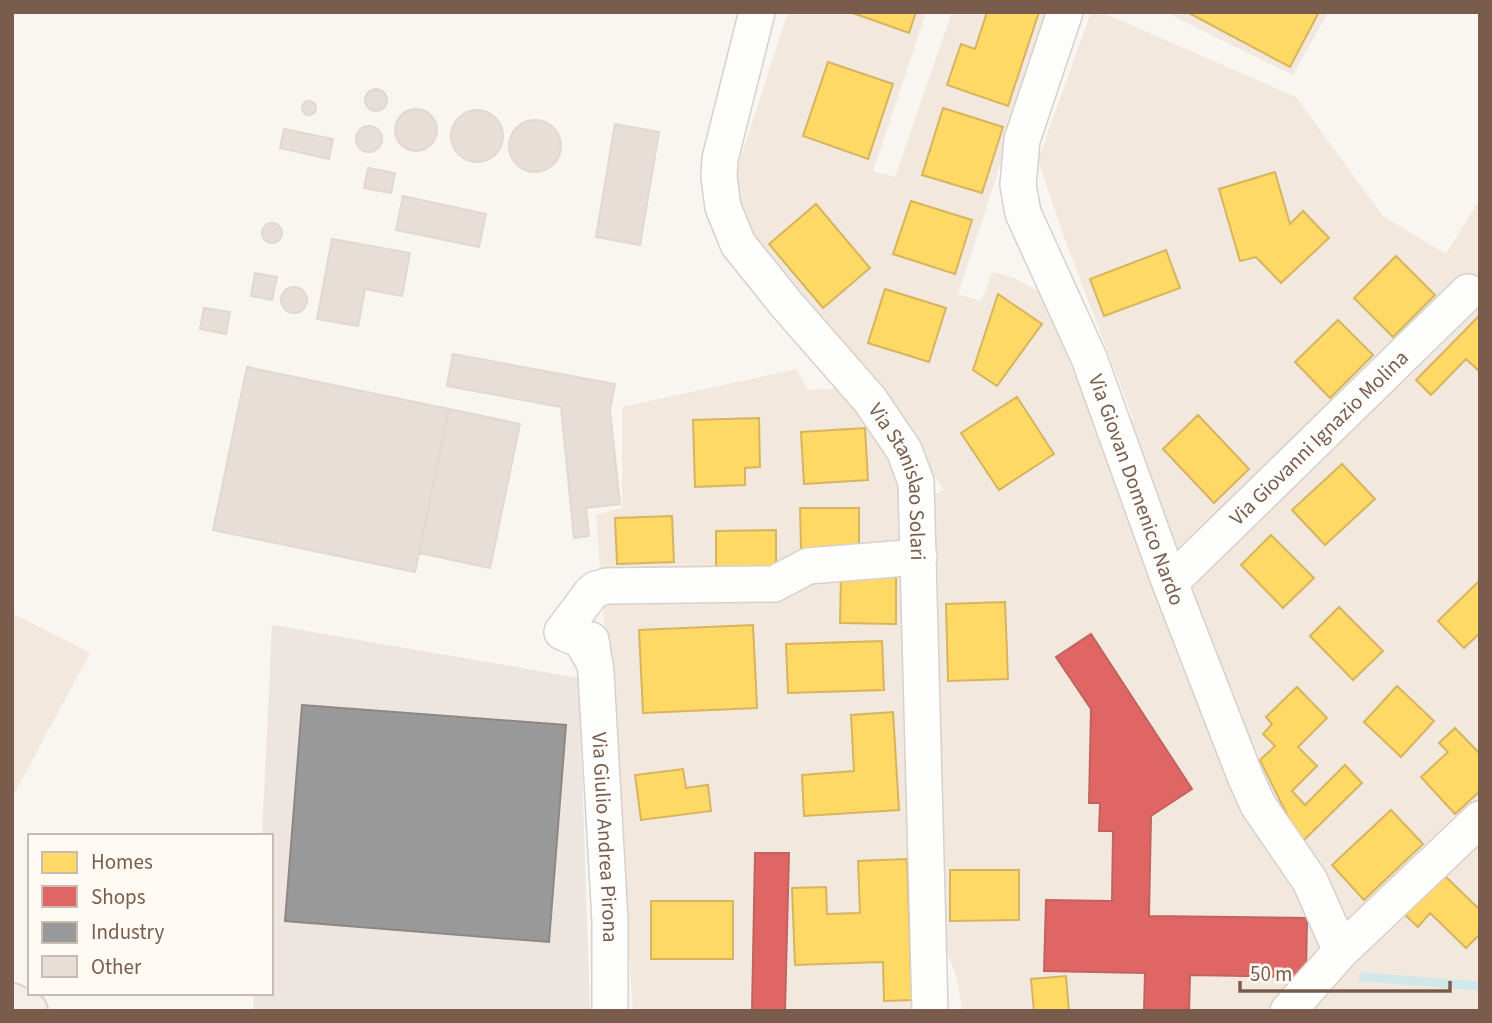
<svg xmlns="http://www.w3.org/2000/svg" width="1492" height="1023" font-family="'Source Sans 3',sans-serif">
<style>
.residential{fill:#f2e8de}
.industrial{fill:#ede5e0}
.homes{fill:#ffd966;stroke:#d7b45e;stroke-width:2}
.shops{fill:#e06666;stroke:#c1635e;stroke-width:2}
.industry{fill:#999;stroke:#908782;stroke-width:2}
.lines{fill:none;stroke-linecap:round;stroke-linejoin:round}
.stream{stroke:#d0e8ea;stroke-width:9}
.building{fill:#e6ded7;stroke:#e2d8d2;stroke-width:2}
.minor-casing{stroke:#d7d1cb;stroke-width:38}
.major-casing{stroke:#dad1cc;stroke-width:42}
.minor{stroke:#fefefd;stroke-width:35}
.major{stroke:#f3eee8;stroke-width:38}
.labels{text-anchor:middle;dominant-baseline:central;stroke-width:7;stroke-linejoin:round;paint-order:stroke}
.street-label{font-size:21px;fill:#7a5c4d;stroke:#fffaf3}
</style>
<rect width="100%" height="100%" fill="#f9f5f0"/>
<path class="residential" d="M788,12H926L873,171L895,177L952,12H1050L958,294L981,301L993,272L1014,278L1040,292L1102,438L1133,418L1064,237L1038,160L1091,12H1101L1296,97L1383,216L1446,254L1480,199V1011H962L957,979L943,941L933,494L944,490L738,214L734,190L737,169Z
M1165,12H1328L1293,75Z
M797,369L807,390L843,388L902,469L918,1011H633L596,515L622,508V407Z
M12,613L90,653L12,798Z"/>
<path class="industrial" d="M272,625L579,678L590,1011H253L254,993H271V836H262Z"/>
<path class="homes" d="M850,12H916L909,33Z
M987,12H1039L1008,106L947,85L961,44L975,49Z
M1187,12H1319L1290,67Z
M828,62L893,84L868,159L803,136Z
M943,108L1003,127L982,193L922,175Z
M1275,172L1290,224L1303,211L1329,238L1281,283L1256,257L1240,261L1219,189Z
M911,201L972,220L955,274L893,254Z
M816,204L870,268L823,308L769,244Z
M1166,250L1180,288L1104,316L1090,279Z
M1396,256L1435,295L1393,337L1354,298Z
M885,289L946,308L929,362L868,343Z
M998,294L1042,324L997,386L973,370Z
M1480,315V372L1466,359L1431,395L1416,380Z
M1338,320L1373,355L1330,398L1295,362Z
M1017,397L1054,454L999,490L961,433Z
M1198,415L1249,469L1214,503L1163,449Z
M759,418L760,467L745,468V485L695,487L693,420Z
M865,428L868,480L804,484L801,432Z
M1342,464L1375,499L1325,545L1292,510Z
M800,508H859V549H801Z
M672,516L674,562L617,564L615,518Z
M776,530V578L716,579V531Z
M1271,535L1314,578L1283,608L1241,565Z
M841,576L896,577V624L840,623Z
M1480,580V633L1464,648L1438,621Z
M1005,602L1008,679L948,681L946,604Z
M1339,607L1383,651L1353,680L1310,636Z
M753,625L757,708L643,713L639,630Z
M882,641L884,690L788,693L786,644Z
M1397,686L1434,721L1401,757L1364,722Z
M1297,687L1327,718L1298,747L1317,766L1292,791L1305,805L1345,765L1362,783L1301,843L1260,760L1275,746L1263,734L1272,724L1266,717Z
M893,712L899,810L804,816L802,775L854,771L851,715Z
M1455,728L1480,754V791L1455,814L1421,777L1448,752L1439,743Z
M683,769L686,788L708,785L711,811L641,820L635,775Z
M1391,810L1423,844L1364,900L1332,865Z
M907,859L912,1000L884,1001L883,962L795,965L792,888L826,887L827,914L860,913L858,861Z
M950,870H1019V920L950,921Z
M1444,875L1480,910V934L1466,948L1430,913L1418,927L1405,915Z
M651,901H733V959H651Z
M1066,976L1069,1011H1034L1031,979Z"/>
<path class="shops" d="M1091,634L1192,789L1151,816L1149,916L1307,918L1306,977L1190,975L1189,1011H1144L1145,973L1044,971L1046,900L1112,901L1113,831H1099L1100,803H1089L1091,709L1056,657Z
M755,853H789L785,1011H752Z"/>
<path class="industry" d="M302,705L566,725L549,942L285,921Z"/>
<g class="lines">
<path class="stream" d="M1363,977L1480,986"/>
</g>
<path class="building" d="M365 100a11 11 0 1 1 22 0a11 11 0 1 1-22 0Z
M302 108a7 7 0 1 1 14 0a7 7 0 1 1-14 0Z
M395 130a21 21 0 1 1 42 0a21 21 0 1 1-42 0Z
M451 136a26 26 0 1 1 52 0a26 26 0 1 1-52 0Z
M509 146a26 26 0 1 1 52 0a26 26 0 1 1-52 0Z
M615,124L659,132L640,245L596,237Z
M356 139a13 13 0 1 1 26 0a13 13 0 1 1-26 0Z
M284,129L333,139L329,159L280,148Z
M368,168L395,173L391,193L364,188Z
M403,196L486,214L479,247L396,230Z
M262 233a10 10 0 1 1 20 0a10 10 0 1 1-20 0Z
M332,239L410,253L402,296L365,289L358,326L317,319Z
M255,273L277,277L272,300L251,296Z
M281 300a13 13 0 1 1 26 0a13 13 0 1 1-26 0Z
M204,308L230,312L226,334L200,329Z
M453,354L615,384L610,410L620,504L586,508L589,536L574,538L561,407L447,386Z
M247,367L449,409L415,572L213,530Z
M449,409L520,424L490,568L419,553Z"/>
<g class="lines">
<defs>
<g id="minor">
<path id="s1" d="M757,12L720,159L719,177L723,207L738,244L787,305L870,400L904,450L916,482L930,1011"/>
<path id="s2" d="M1065,12L1022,140L1018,185L1023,213L1089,358L1170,583L1245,776L1258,805L1310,881L1341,951"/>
<path id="s3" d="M1170,583L1468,292"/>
<path id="s4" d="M591,640L596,673L610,921V1011"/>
<path d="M595,664L581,640L562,632L591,593L596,589L607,586L774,584L808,566L919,557"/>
<path d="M1288,1011L1341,951L1480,819"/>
</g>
<path id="major" d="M12,1003L28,1011"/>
</defs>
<use href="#minor" class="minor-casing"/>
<use href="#major" class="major-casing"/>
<use href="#minor" class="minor"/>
<use href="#major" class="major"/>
</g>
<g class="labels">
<g class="street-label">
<text stroke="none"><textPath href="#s3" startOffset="208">Via Giovanni Ignazio Molina</textPath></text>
<text stroke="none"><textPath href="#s1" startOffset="534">Via Stanislao Solari</textPath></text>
<text stroke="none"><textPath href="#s2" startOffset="508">Via Giovan Domenico Nardo</textPath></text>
<text stroke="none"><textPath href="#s4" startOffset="198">Via Giulio Andrea Pirona</textPath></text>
</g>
</g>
<rect width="1492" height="1023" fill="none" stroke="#7a5c4d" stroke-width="28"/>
<rect x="28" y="834" width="245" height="161" fill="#fffaf3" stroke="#cabbb1" stroke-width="2"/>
<rect x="42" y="852" width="35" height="21" fill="#ffd966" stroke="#cabbb1" stroke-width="2"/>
<text x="91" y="869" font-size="21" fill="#7a5c4d">Homes</text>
<rect x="42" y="886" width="35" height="21" fill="#e06666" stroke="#cabbb1" stroke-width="2"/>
<text x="91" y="904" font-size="21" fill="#7a5c4d">Shops</text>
<rect x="42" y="922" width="35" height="21" fill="#999999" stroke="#cabbb1" stroke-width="2"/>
<text x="91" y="939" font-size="21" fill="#7a5c4d">Industry</text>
<rect x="42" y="956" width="35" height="21" fill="#e6ded7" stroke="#cabbb1" stroke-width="2"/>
<text x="91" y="974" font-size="21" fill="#7a5c4d">Other</text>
<path d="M1240 981v10h210v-10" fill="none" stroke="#7a5c4d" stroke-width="3.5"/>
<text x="1250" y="981" font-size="21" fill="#7a5c4d" stroke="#fffaf3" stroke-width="5" paint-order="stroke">50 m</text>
</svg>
